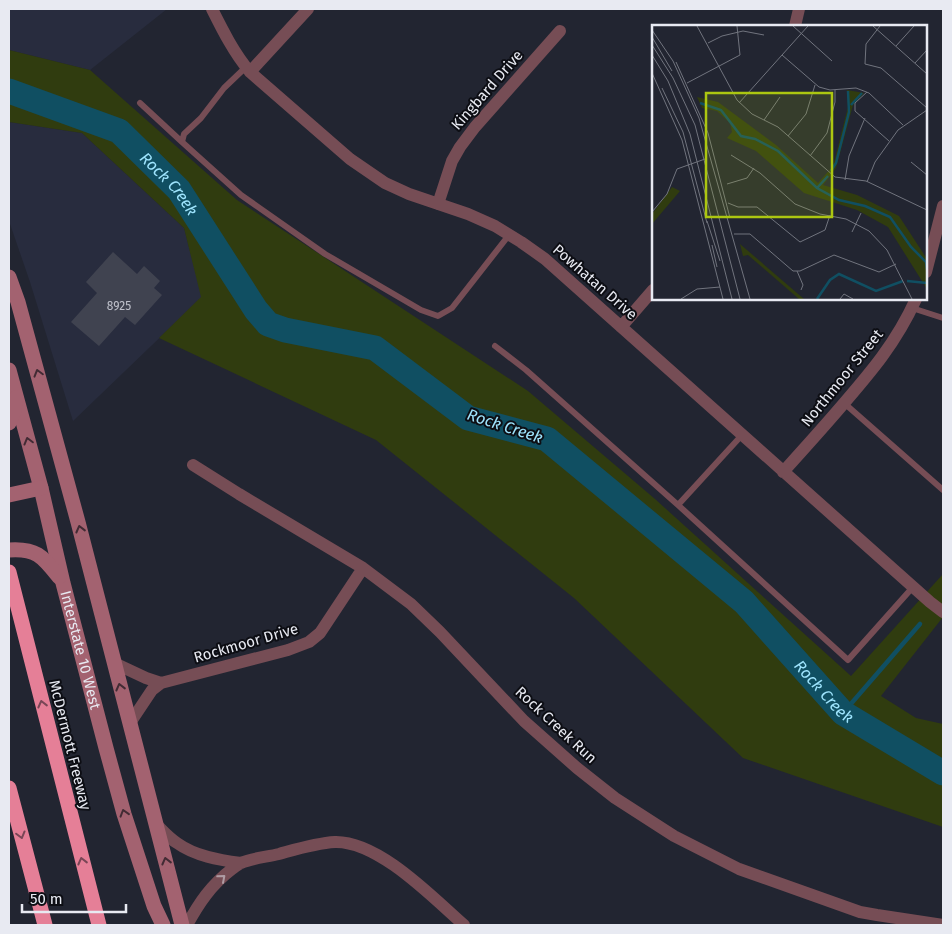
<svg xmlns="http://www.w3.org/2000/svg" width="952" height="934" font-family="'Fira Sans',sans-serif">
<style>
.built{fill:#282c3e}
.green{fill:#303c0f}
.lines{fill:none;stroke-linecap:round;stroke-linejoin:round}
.stream{stroke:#104f62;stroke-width:4.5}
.river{stroke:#104f62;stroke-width:25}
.building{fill:#404350}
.lane{stroke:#764d55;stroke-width:6}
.street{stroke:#764d55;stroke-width:12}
.secondary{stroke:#a36270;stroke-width:15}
.highway{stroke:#e57f97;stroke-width:15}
.oneway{stroke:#422b34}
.oneway2{stroke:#794656}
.oneway3{stroke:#af9ca4}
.labels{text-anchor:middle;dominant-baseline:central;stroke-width:4;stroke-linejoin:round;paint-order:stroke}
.number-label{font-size:12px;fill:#bec0ca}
.street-label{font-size:15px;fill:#e8eaf2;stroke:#0d0e14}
.water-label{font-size:16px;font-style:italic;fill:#9ee4fd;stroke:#0d0e14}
.inset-river{fill:none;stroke:#104f62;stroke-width:2.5}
.inset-road{fill:none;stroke:#71747e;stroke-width:1}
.view{fill:#acc611;fill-opacity:0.15;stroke:#acc611;stroke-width:2.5}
.inset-edge{fill:none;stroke:#e8eaf2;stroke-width:2.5}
</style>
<rect width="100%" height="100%" fill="#222531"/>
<path class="built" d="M9,9H167L90,70L9,50Z
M9,122L82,133L184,228L202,297L73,421L30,282L9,221Z"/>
<path class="green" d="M9,50L90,70L237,200L528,391L655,499L851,676L943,574V617L881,696L916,718L943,724V827L743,758L574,598L376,440L159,338L201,297L184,228L82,133L9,122Z"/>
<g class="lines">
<path class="stream" d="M843,713L920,624"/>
<path class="river" id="s1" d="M9,91L119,131L179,190L256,310L268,324L285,330L375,348L468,418L547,439L744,602L843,713L943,773"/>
</g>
<path class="building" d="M113,252L137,274L144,266L160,281L154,288L162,295L135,325L125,317L99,346L71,322L97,293L86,282Z"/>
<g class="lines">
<path class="lane" d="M246,67L224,88L201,118L184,134L182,142L241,195L325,254L421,310L438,316L452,308L509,235
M140,103L182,142
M912,308L943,318
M495,346L526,370L678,505L848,660L913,587
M844,403L943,490
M678,505L742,435"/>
<path class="street" d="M212,9C223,31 234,53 250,72L350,159L385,183L409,194L468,214L495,226L521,242L545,259L930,602L943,612
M795,26L799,9
M250,72L308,9
M438,204L452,161L460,147L475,127L560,31
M926,272L943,206
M621,327L653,290
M193,465L239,494L363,568L411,604L440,632L524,721L577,768L615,798L674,836L739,869L860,912L877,915L943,925
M783,472C802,451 821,430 839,409C871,372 896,343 916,299
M114,663L146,678L161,683L152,690L130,723
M161,683L288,650L309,642L320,633L363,568
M156,824C163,831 169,838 177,843C195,856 219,860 241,863
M187,925C199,903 211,885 232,869C235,867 238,864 241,863C252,858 267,857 279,854C297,849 316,843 335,842C379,841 433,898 464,925"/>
<g class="secondary">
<path d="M9,277L18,302L78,522L182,925"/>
<path id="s2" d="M9,370L41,488L63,583L106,748L124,814L154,906L163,925"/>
<path d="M9,423L14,410L16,398"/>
<path d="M9,495L41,488"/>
<path d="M9,550C37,548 43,557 59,577"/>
</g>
<path class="highway" d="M9,572L99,925
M9,788L45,925"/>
</g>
<defs><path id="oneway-chevron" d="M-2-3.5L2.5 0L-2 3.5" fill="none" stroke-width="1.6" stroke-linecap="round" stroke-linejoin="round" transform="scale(1.25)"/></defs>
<g class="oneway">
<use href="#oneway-chevron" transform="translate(38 373) rotate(-106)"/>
<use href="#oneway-chevron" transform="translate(28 441) rotate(-105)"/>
<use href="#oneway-chevron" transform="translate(80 529) rotate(-104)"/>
<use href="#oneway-chevron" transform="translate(120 687) rotate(-104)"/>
<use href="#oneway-chevron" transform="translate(124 813) rotate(-107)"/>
<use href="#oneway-chevron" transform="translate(166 861) rotate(-104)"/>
</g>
<g class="oneway2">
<use href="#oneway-chevron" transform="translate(42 704) rotate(-104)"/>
<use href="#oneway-chevron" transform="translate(21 835) rotate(75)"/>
<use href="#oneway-chevron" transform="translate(82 861) rotate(-104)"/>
</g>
<use class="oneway3" href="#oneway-chevron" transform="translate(222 878) rotate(-41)"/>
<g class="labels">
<g class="number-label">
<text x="119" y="306">8925</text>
</g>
<g class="street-label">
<text transform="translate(487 90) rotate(-49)">Kingbard Drive</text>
<text transform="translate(595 282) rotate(41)">Powhatan Drive</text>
<text transform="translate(842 378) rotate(-51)">Northmoor Street</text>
<text transform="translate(246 643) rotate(-16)">Rockmoor Drive</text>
<text stroke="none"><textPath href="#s2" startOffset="289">Interstate 10 West</textPath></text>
<text transform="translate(556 725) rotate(43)">Rock Creek Run</text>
<text transform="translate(70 745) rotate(76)">McDermott Freeway</text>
</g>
<g class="water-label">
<text stroke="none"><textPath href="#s1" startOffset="190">Rock Creek</textPath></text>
<text transform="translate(505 426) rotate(18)">Rock Creek</text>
<text stroke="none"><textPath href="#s1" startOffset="1046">Rock Creek</textPath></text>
</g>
</g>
<g transform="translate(652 25)">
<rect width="275" height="275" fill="#222531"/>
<path d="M195,65L212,68L201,80L184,143L171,160L205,170L247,191L275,234V264L236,202L205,185L152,168L104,126L75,113L80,107L78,98L65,86L50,83L45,72L66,77L124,120L166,158L181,141L196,82ZM20,162L28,166L0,199V189ZM88,219L152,274H147L96,230L91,231Z" fill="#303c0f"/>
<path class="inset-river" d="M48,78L69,85L89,111L103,114L126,126L165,163L187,175L213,181L238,192L259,222L274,237L275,244M199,80L210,68M179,146L184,138L197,87L196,66M165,163L176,151M255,256L275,258M165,274L178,255L187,249L224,266L251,256"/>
<path class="inset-road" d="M45,1L85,75L100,89L126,102L183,152L214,156L275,185M141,1L180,36M221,1L275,49M228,1L214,19L213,39L229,43L275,83M0,5L21,36L47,93L98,274M0,12L20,46M56,18L70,11L91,6L112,10M0,20L21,53L43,100L88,274M244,21L262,1M0,30L16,56L38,109L80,274M130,30L167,62L178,65L204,63L217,68L251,100M24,37L56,108L78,193M263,38L275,25M0,48L30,115L71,274M35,58L88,30L85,1M10,63L31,107L55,198M215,67L203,78V86L237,116M87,78L156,1M112,95L128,72M136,111L154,89L163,60M79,130L108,148L143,179L168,189L194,194L217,206L235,225L260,274M158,131L175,108L183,77V65M259,137L275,150M193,155L197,131L213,93M215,157L223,137L246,105L275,85M75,159L95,153L102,143M76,178L86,182H105L148,217L173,205L178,190M0,187L15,169L25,144L53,134M55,196L68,236M200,207L209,188M82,209H98L141,246H148L182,230L227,247L244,239M60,220L65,242M145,246L151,260L149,265M29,274L45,264L68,262M188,274L192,269L201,274"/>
<path class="view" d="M54,68H180V192H54Z"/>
<rect width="275" height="275" class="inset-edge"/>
</g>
<rect width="952" height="934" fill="none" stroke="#e8eaf2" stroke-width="20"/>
<path d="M22 904v8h104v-8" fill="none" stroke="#e8eaf2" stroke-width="2.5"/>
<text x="30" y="904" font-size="15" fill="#e8eaf2" stroke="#0d0e14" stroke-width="4" paint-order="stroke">50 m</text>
</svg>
